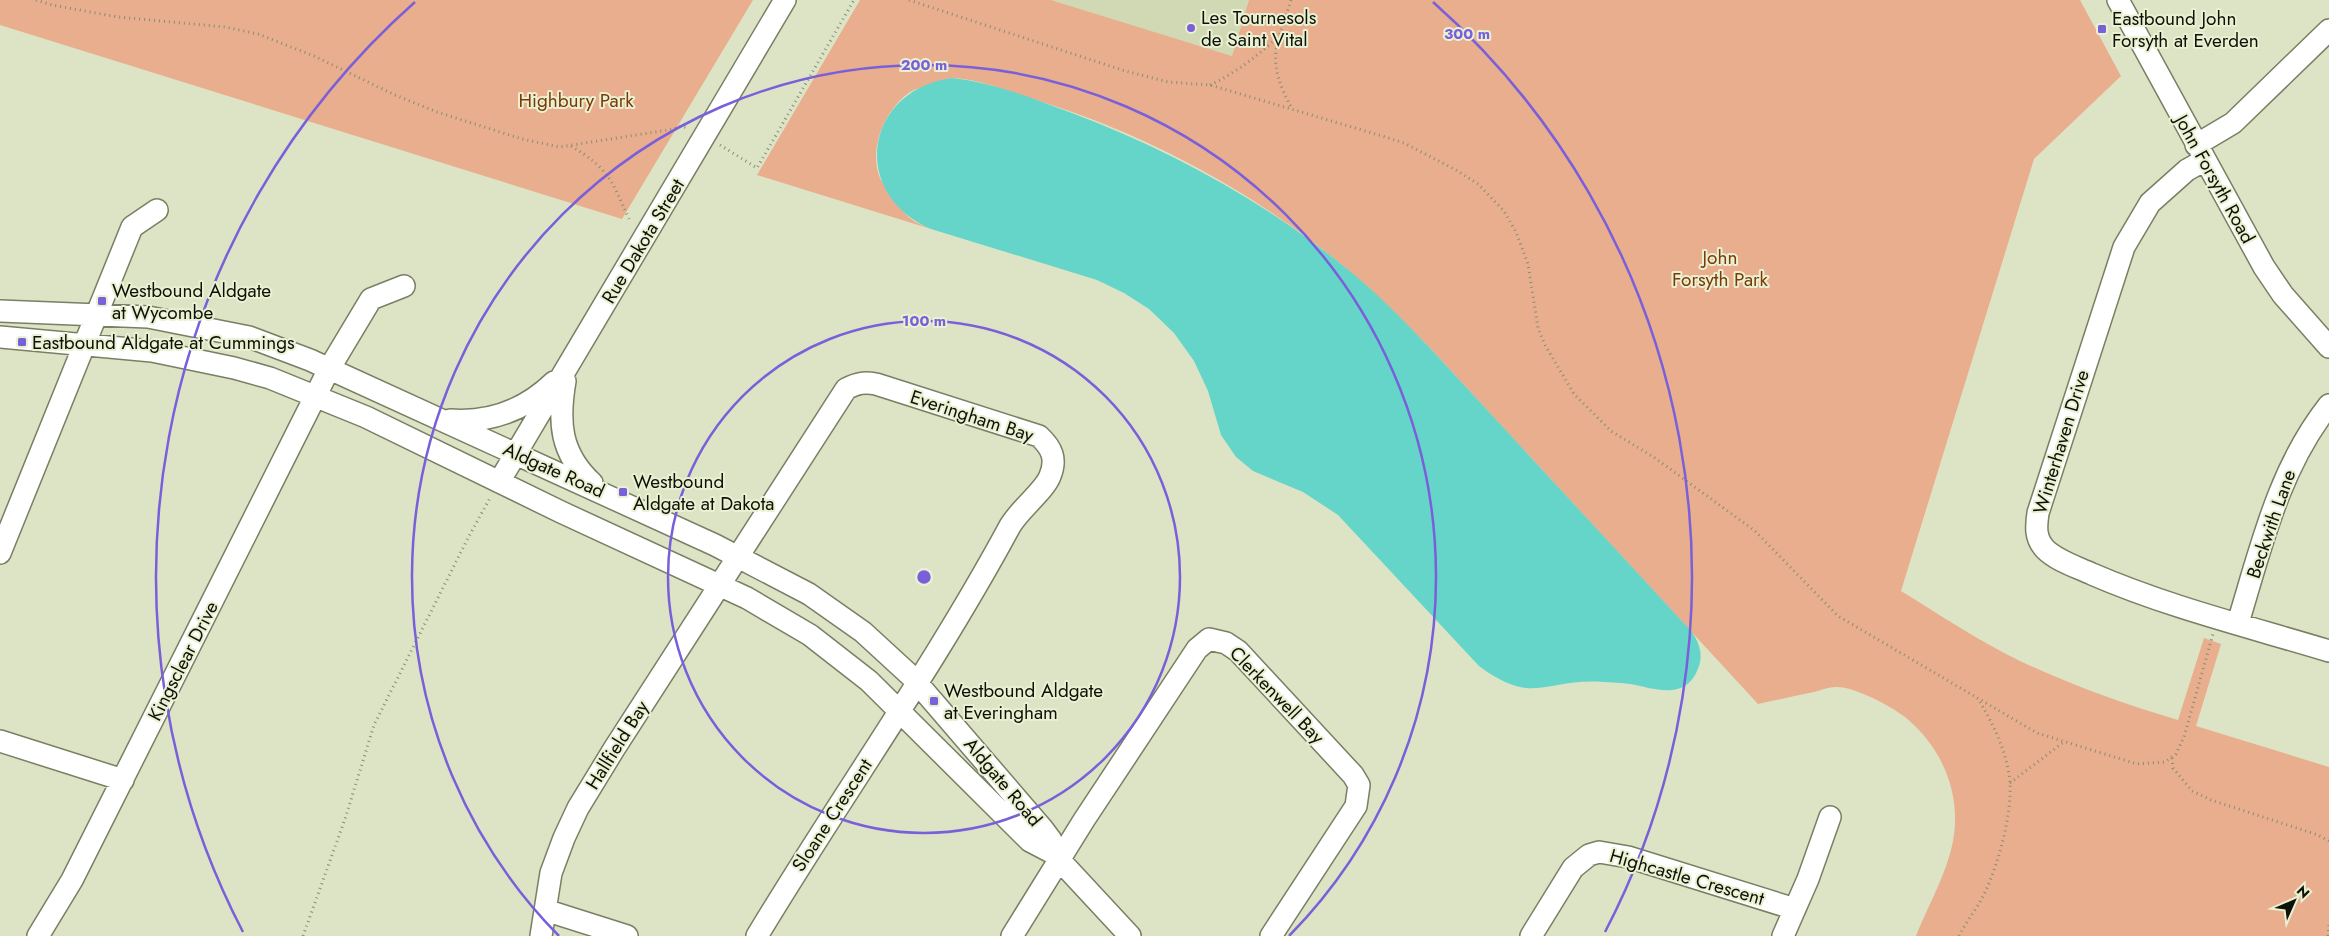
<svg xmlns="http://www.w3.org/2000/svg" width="2329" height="936" font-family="Jost,sans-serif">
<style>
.built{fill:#d0d9b3}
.green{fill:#e9ae8d}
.water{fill:#65d5ca}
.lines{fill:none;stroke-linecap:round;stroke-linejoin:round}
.minor-casing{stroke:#787f63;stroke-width:24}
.path{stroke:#878d77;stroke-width:3;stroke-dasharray:1 4;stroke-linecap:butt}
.minor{stroke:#fff;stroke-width:21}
.ring{fill:none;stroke:#7a5fda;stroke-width:2.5}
.poi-dot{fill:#7a5fda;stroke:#e9f1d2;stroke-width:2}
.labels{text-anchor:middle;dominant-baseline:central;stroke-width:4;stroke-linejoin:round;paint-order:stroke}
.poi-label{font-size:19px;fill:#0e1107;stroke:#e9f1d2;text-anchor:start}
.park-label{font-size:19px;fill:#7a3906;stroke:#e9f1d2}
.street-label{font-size:19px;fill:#0e1107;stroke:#e9f1d2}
.centre{fill:#7a5fda;stroke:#e9f1d2;stroke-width:2.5}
.ring-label{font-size:15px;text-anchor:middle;font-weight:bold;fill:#7a5fda;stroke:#e9f1d2;stroke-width:4;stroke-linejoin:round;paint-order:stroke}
</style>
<rect width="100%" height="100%" fill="#dce4c5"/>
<path class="built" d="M1051,0H1249L1232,56Z"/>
<path class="green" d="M0,0H753L622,219L0,25Z
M860,0H1051L1232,56L1249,0H2080L2121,76L2034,159L1901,591C1940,615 1979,641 2020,661C2071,685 2124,704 2178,720L2204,638L2221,644L2196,726L2329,767V936H1916C1928,906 1947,873 1953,841C1962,793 1941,746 1905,717C1891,706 1853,686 1836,687C1829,687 1821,690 1814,692C1795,696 1777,700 1758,704L1429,347C1401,319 1373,290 1342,265C1252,191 1147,134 1036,100C1010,93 981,79 954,78C946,78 936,83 928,86C922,87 915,89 910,92C885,109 868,149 880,178C884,186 903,213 910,218C916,223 924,226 931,229L757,175Z"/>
<path class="water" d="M952,78C992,82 1034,99 1072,113C1169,150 1259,198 1341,264C1373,289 1401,318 1429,347L1692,632C1700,644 1704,657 1697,671C1684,701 1653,688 1630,684C1621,683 1612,682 1603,682C1546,678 1534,707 1479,666L1338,515L1303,492L1253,471L1236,457L1221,435L1208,391L1194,361L1174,333L1149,309L1124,293L1097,280L931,229C849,194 864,90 952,78Z"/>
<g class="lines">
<defs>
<path id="minor" d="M2118,0L2264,267L2283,295L2329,347
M2196,145L2233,123L2329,30
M2205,160L2187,170L2150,203L2124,247L2038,513C2036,527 2035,538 2045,549C2057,561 2077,567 2092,574C2168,607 2250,627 2329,651
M0,311L148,317L249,337L310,360L715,545L809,594L863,632L912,677L1042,828L1051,840L1053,853
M0,337L152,351L234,368L270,378L366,417L561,512L747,598L810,635L869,681L1030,841L1053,853L1130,936
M565,381C558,422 560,453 592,483
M450,420C490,423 525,410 554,382
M499,482L785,0
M0,553L132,227L157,210
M2238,623C2261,547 2279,468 2329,405
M0,741L123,780
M545,910L627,936
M38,936L72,880L329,369L371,299L404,286
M541,936L551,873L564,838L578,808L614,749L846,389C857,383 864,382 876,384L1039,436C1052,448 1057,459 1050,476C1045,490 1019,510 1010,526C934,667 840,798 757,936
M1012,936L1084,820L1197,649L1209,639L1226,643L1238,651L1353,775L1359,785L1356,806L1271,936
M1531,936L1573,868L1589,855L1599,852L1628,857L1795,909
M1783,936L1808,879L1830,817"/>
</defs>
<use href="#minor" class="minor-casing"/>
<path class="path" d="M36,0L52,5L118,17L225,27L258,34L314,56L395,95L437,112L522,139L560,147L674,129L681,126L688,128
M909,0L1122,70L1168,82L1210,85L1382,136L1404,143L1456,170L1478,184L1504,211L1516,232L1528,264L1538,328L1545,345L1574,394L1611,431L1655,458L1755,531L1838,616L2037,733L2137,764L2165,762L2176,754L2184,737L2213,634
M1291,0C1275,50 1266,60 1292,109
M1210,85C1236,73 1257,56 1278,37
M720,145L757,168L854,0
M571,146C609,169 611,179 629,219
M2172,758L2173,768L2192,791L2211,800L2318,835L2329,841
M2010,783L2065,741
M303,936L345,819L374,725L468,538L490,498
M1959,936C1967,920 1979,906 1986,890C1999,862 2012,813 2010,782C2007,752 1994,726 1979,700
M2328,936L2329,925"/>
<use href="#minor" class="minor"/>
</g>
<g class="ring">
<circle cx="924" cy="577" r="256"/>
<path d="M559 936A512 512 0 1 1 1289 936"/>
<path d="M243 932A768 768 0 0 1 415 2M1433 2A768 768 0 0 1 1605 932"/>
</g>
<g class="poi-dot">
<circle cx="1191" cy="28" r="5"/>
<rect x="2097" y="24" width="10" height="10" rx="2.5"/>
<rect x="97" y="296" width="10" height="10" rx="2.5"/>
<rect x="17" y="337" width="10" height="10" rx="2.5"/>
<rect x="618" y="487" width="10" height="10" rx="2.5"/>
<rect x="929" y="696" width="10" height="10" rx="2.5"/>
</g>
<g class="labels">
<g class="poi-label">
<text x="1201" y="17">Les Tournesols<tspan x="1201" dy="22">de Saint Vital</tspan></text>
<text x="2112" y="18">Eastbound John<tspan x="2112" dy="22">Forsyth at Everden</tspan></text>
<text x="112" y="290">Westbound Aldgate<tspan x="112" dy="22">at Wycombe</tspan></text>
<text x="32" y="342">Eastbound Aldgate at Cummings</text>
<text x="633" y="481">Westbound<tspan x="633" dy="22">Aldgate at Dakota</tspan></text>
<text x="944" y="690">Westbound Aldgate<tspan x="944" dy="22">at Everingham</tspan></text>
</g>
<g class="park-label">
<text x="576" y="100">Highbury Park</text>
<text x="1720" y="257">John<tspan x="1720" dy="22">Forsyth Park</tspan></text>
</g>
<g class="street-label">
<text transform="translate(2215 179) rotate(61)">John Forsyth Road</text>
<text transform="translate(643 241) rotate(-59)">Rue Dakota Street</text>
<text transform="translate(972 416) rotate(18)">Everingham Bay</text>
<text transform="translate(2061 442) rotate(-73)">Winterhaven Drive</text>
<text transform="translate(554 470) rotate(24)">Aldgate Road</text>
<text transform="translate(2271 524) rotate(-71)">Beckwith Lane</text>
<text transform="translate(183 661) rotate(-63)">Kingsclear Drive</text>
<text transform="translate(1277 695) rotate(46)">Clerkenwell Bay</text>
<text transform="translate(617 745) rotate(-58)">Hallfield Bay</text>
<text transform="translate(1003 782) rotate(50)">Aldgate Road</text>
<text transform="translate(832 815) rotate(-57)">Sloane Crescent</text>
<text transform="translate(1687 877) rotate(16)">Highcastle Crescent</text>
</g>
</g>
<circle cx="924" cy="577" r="8" class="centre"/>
<g class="ring-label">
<text x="1467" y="39">300 m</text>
<text x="924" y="70">200 m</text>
<text x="924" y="326">100 m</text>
</g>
<g transform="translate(2294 901) rotate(45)" stroke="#e9f1d2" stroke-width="4" paint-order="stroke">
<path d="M0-4L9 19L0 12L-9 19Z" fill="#0e1107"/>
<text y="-8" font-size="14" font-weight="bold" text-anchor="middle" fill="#0e1107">N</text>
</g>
</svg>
